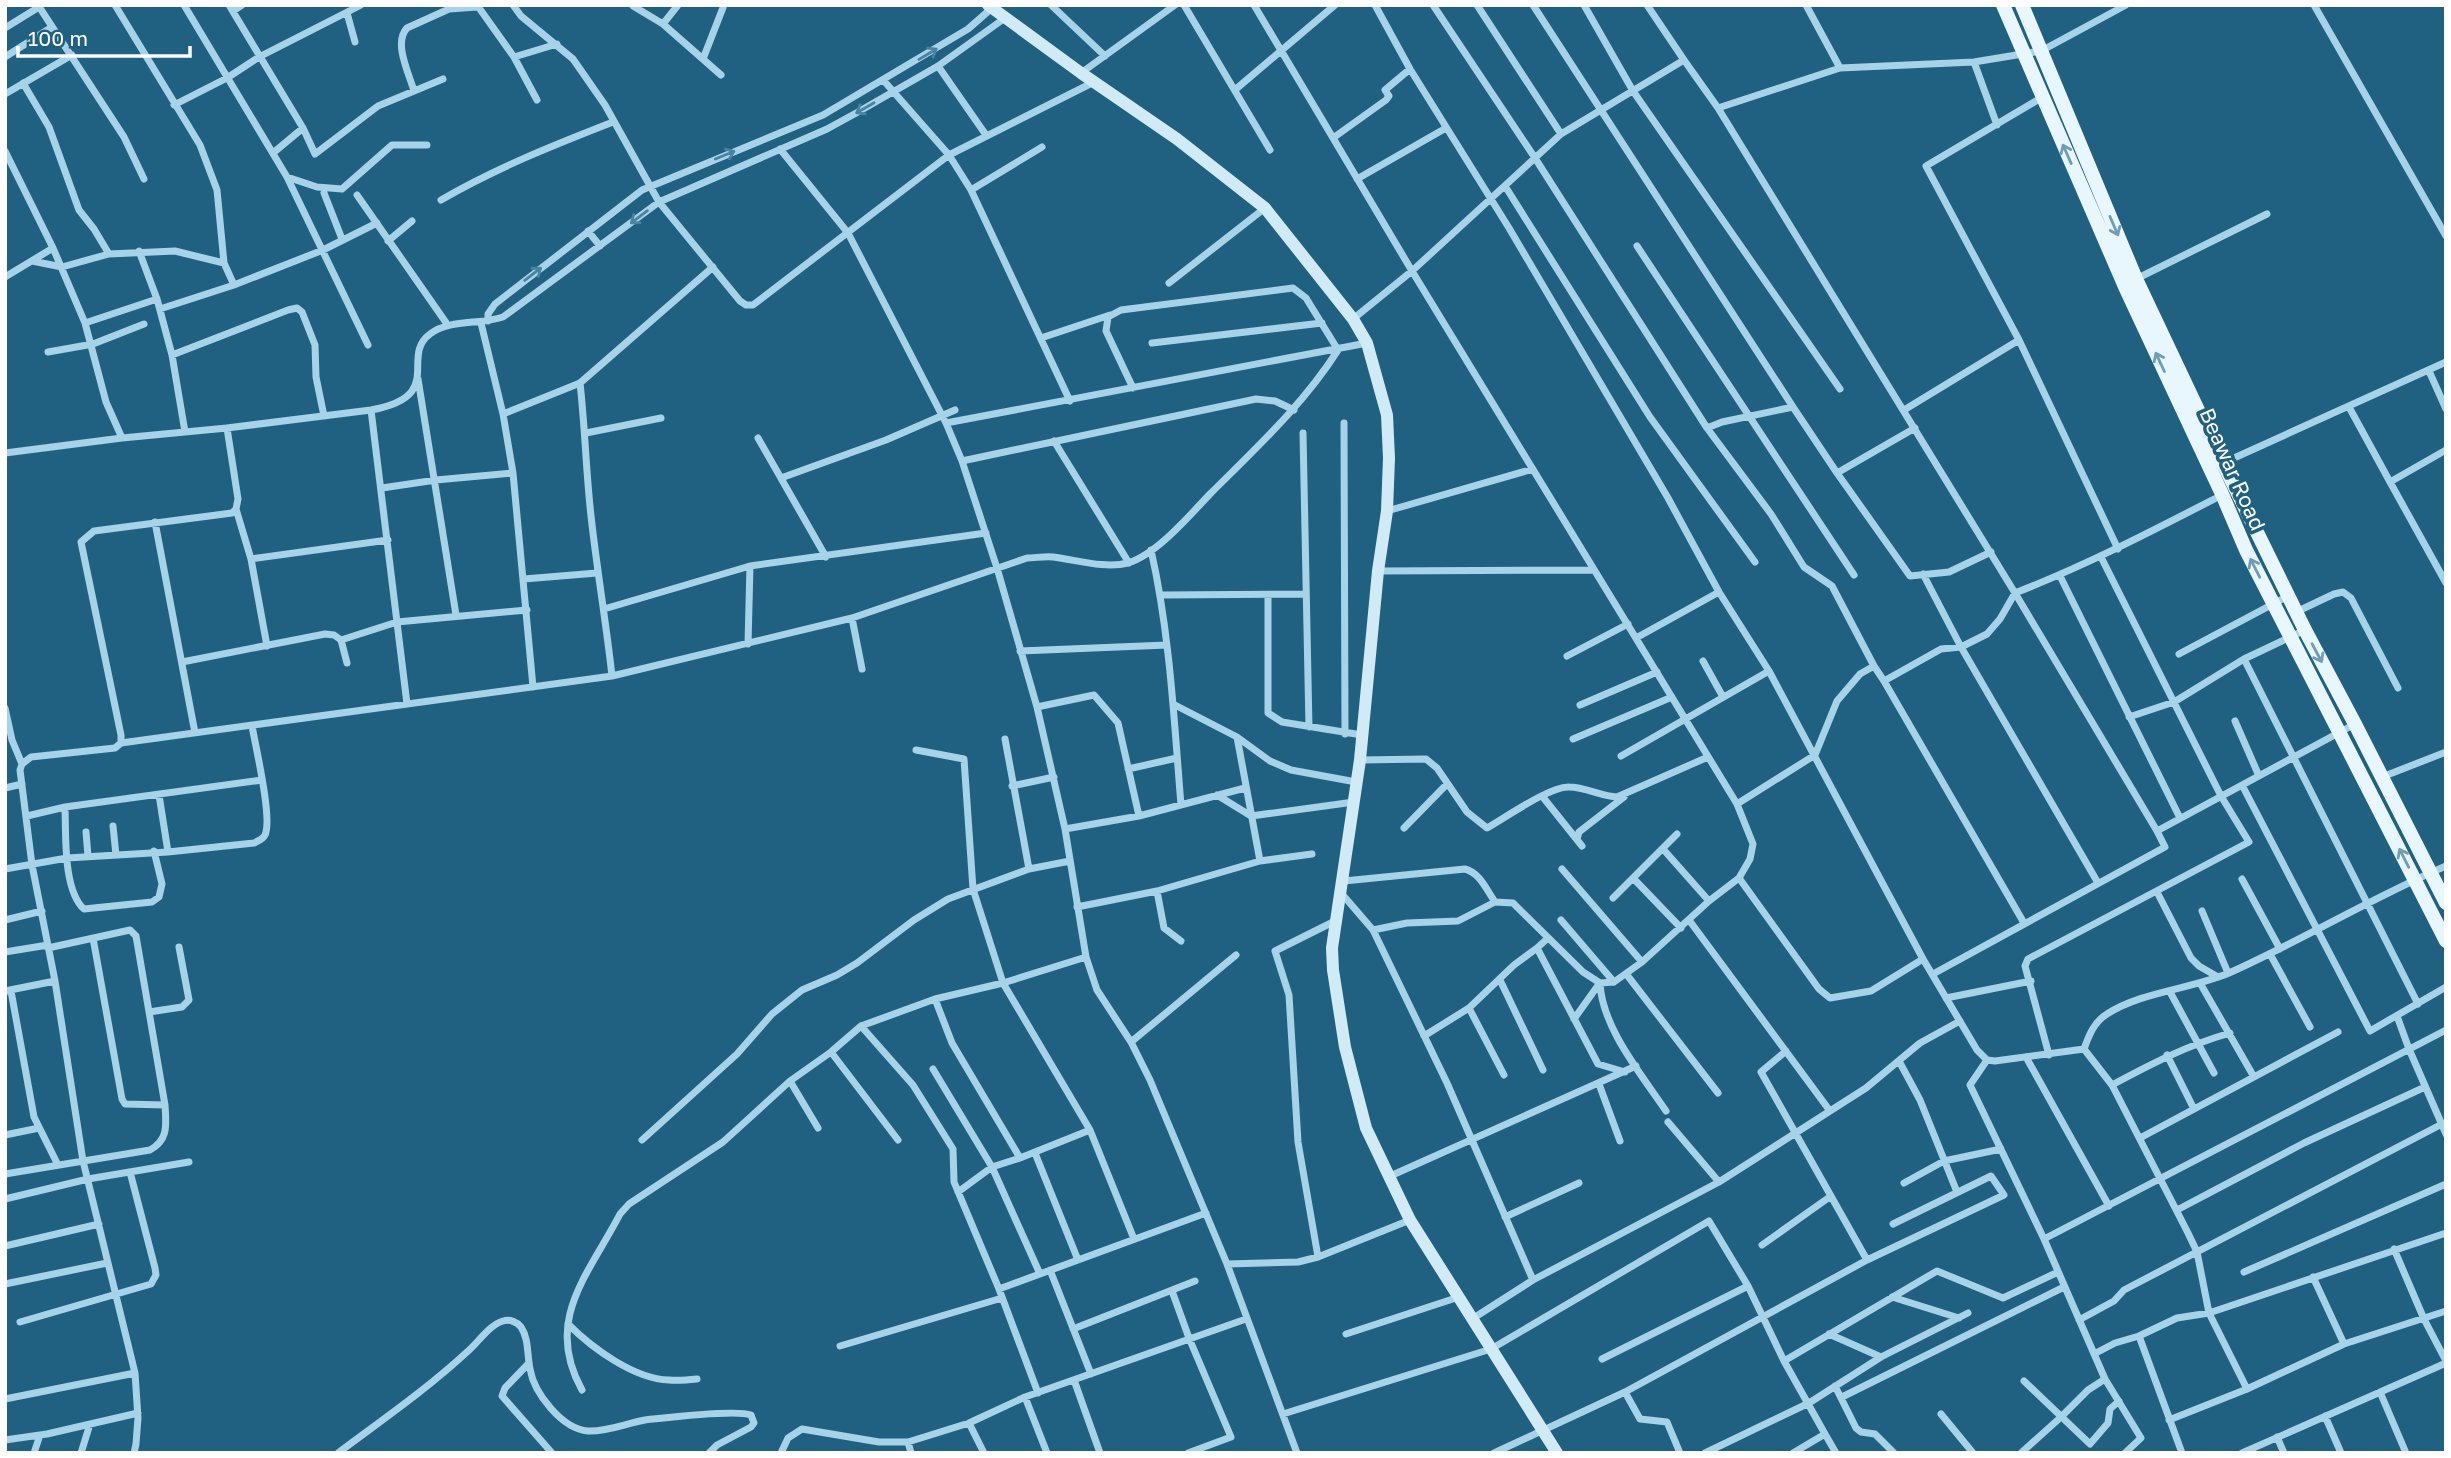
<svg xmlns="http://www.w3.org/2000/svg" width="2451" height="1458" font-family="'Golos Text',sans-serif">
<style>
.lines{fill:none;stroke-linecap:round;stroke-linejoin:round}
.street{stroke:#a6d3e8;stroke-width:7}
.secondary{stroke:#d0eaf6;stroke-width:12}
.primary{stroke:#e8f6fe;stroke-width:14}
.oneway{stroke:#4883a0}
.oneway2{stroke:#709db3}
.labels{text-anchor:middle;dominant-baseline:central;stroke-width:7;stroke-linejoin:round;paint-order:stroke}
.street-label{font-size:21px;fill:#fff;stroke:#206181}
</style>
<rect width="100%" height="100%" fill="#206181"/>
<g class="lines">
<path class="street" d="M38,5L124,137L144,179
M115,5L200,145L217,190L224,263L234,285
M184,5L287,177L368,345
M229,5L303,128L315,154L378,106L443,79
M477,5L514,57L537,100
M513,5L521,16L573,59L605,105L659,202L740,301L746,305H753L949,155L1094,82
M1051,5L1105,56
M1184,5L1270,150
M1254,5L1412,271L1737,804L1753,844L1750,859L1739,878L1709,901L1642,962L1614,982L1600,983L1583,972L1513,903L1495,902L1458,921L1407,923L1373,930
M1375,5L1410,69L1509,228L1668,498L1719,592L1769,671L1923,959L1977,1050L1987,1060L1995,1061L2084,1049L2112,1085L2188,1233L2197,1252L2209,1313L2247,1389
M1433,5L1535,158L1707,428L1771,514L1804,567L1832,586L1874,666L1884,681L2024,923
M1477,5L1561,134
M1533,5L1793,407
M1584,5L1633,91L1840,389
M1647,5L1684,60
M1806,5L1840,68
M2314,5L2446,236
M633,6L663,24L721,75
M233,11L242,5
M347,13L355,42
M663,24L678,5
M5,28L39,7
M5,57L52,27
M514,57L557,44
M703,59L724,5
M1974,62L1997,125
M938,66L986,135
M1081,73L1175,5
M884,81L949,155L971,190L1070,401
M23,83L49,127L79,210L94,229L109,254L175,251L224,263
M1236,89L1335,5
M414,91C409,73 393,43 407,28L449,9L477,7
M5,94L72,55
M2041,98L1926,166L2019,340L2118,549
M174,105L227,78L259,57L361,5
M1718,108L2015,593C2087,565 2154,530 2222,495
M1333,138L1386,100L1389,96L1385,90L1410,69
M780,149L848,233L946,423L962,461L997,568L1037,707L1065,829L1086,957L1097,990L1131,1042L1150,1080L1227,1264L1297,1453
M5,151L53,248L85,323L106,402L122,438L227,428L371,410C447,396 399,357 430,334C450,319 479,325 503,317L659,202L827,129L858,112L938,66L1005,18
M273,153L303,128
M287,177L317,187L342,189L392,145H427
M1357,179L1446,128
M1505,186L1650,417L1755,562
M971,190L1042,147
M324,193L342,239
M357,195L447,324
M441,200C496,168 554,145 613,122
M588,231L600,246
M388,241L412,221
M1637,246L1854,575
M139,251L157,299L172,355L288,310L297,308L302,312L315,345L316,377L324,416
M32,261L62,267L109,254
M5,277L53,248
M2136,279L2267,214
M1169,283L1265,208
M160,309L234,285L323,250L377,223
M1353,319L1412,271L1561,134L1684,60L1718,108L1840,68L1974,62L2041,51L2126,5
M488,321V314L495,304L642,190L823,115L968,29L992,8
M85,323L157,299
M481,323L503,414L513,473L533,687
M1041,338L1110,315
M1152,343L1322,323
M48,352L93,344L144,324
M172,355L185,432
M2429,371L2446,409
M418,379L456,615
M580,383C585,427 586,472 591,516C597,570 606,622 612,676
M2349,407L2390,482
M371,410L407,704
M1904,410L2019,340
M503,414L580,383L713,267
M946,423L1367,343
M1344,423L1345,734
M227,428L238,499L236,509L251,559L267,646
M1707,428L1722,422L1793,407L1837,473L1910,576L1949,572L1991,552
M586,433L661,418
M1303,433L1309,727
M758,438L826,557
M1054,441L1129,563
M2446,450L2390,482L2446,583
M5,453L122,438
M962,461L1256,399L1275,401L1294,410
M2223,463L2446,362
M1837,473L1915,428
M781,478L886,440L955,410
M382,488L436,480L513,473
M1387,511L1533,469
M155,522L195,733
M1151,550C1170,634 1174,720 1181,805
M251,559L388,540
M1378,571L1594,570
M1923,574L1961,647L2098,883
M2060,576L2180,818
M524,579L597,573
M1161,595L1306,594
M1268,596V713L1282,722L1362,735
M604,609L750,566L986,533
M2296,612L2334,594L2343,592L2351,598L2398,688
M852,618L862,669
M1636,638L1719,592
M341,640L397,622L527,610
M748,644L750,566
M1020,651L1167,645
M2179,654L2288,596
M1567,656L1628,624
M2244,659L2418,1004
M1703,661L1723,697
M182,662L325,634L334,635L341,640L347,663
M1884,681L1941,649L1961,647L1987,634L2000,619L2015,593L2157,831
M1173,704L1237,737L1260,861
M1580,705L1657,672
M1037,707L1094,695L1118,723L1139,816
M5,708L12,740L22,764L20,770L32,865L55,981L83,1161L135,1373L138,1418L136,1444L134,1453
M2129,717L2174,702L2244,659L2305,630
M2235,721L2259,776
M1237,737L1270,761L1291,770L1356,782
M1005,739L1029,869
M1573,739L1672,697
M121,743V735L81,542L94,531L232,513L236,509
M1621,756L1769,671
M1360,760L1426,759L1437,768L1467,812L1487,828C1505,818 1550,786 1569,787C1585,787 1601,796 1617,797L1708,757
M22,764L31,757L115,748L121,743L612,676L852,618L1027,558C1035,558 1045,556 1053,557C1077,560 1105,569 1128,563C1157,554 1189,516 1210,494C1256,448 1303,405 1338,350L1306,298L1293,288L1121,310L1108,317L1106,331L1133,388
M1128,769L1177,758
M2382,777L2446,752
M2242,785L2370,1031L2446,987
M1012,786L1054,777
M5,788L22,784
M159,795L168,852
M1217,795L1251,816L1354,802
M1542,796L1582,846
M1737,804L1815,755L1837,701L1860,674L1874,666
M65,807C66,835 63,890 84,909L152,902L159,897L162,884L154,851
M27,816L65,807L262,780
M113,826L116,855
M1404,828L1447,784
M1065,829L1139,816L1245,788
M86,832L88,856
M1577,839L1579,832L1624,797
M1663,849L1709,901
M5,869L67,858L168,852L254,843C260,840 265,838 266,832C271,813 256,748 252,726
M1562,869L1642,962
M1633,878L1681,928
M1739,878L1819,989L1830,998L1871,991L1923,959
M2242,879L2280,949
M1344,881L1465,869C1480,873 1486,889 1495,902
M1157,891L1164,928L1181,941
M2157,892L2191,958L2199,966L2218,977
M1342,894L1373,930L1447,1083L1533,1280
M1613,898L1677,834
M1077,907L1157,891L1260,861L1312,854
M2202,911L2228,973
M5,920L42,911
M1561,920L1614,982
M1689,920L1830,1111
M93,938L122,1099L125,1104L165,1105
M1548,938L1537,948L1598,1064L1625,1072
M5,952L48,945
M2270,954L2310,1027
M1086,957L1003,983L1090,1130L1134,1239
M1933,974L2165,847L2157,831L2355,724
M1627,975L1718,1093
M1500,980L1543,1070
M1600,983C1602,1028 1642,1075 1666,1111
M2200,983L2254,1077
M5,991L55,981
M11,991L34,1117L58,1165
M2170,992L2214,1073
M1946,998L2031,981
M935,999L952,1043L1020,1158
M1469,1008L1504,1075
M149,1012L182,1007L189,1000L179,947
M2397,1016L2409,1049L2446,1134
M1574,1019L1599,984
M861,1026L913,1085L953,1149L954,1182L999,1289L1038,1393
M1424,1036L1469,1008L1514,965L1537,948
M1131,1042L1236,955
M2084,1049C2089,1035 2094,1022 2107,1014C2141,992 2191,989 2229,973C2303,940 2371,898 2446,866
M1786,1051L1761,1072L1867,1260
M831,1052L898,1140
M2049,1055L2025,966L2028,959L2249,842L2221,796L2101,557
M2167,1055L2194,1109
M2026,1057L2109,1206
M1987,1060L1970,1085L2044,1239L2105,1379L2141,1438L2125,1453
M1899,1061L1920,1100L1957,1192
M933,1069L992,1167L1040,1274
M790,1081L818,1128
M1599,1084L1620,1141
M2112,1085C2151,1064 2188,1045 2230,1033
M1668,1122L1719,1182
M5,1135L39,1128
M2140,1138L2338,1032
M642,1140L737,1054L772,1014L802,990L837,975L857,963L914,920L948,899L1029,869L1070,861
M1035,1153L1078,1260
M5,1174L150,1150C169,1140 166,1124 165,1105L136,936L130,930L48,948
M1388,1177L1636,1066
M1904,1183L1944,1161L2001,1149
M958,1192L992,1167L1020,1158L1090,1130
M5,1199L88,1179L189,1162
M2177,1210L2304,1143L2425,1087
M1505,1217L1579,1183
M2044,1239L2446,1030
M1762,1245L1831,1196
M5,1246L99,1224
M2394,1249L2424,1319L2446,1361
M1318,1257L1298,1142L1289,995L1275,951L1335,921
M1227,1264L1298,1262L1318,1257L1410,1220
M1050,1270L1091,1374
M2244,1272L2446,1184
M2313,1277L2344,1344L2446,1311
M5,1284L107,1263
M999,1289L1206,1213
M1172,1291L1189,1338L1231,1437L1188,1453
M1892,1297L1959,1318
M1472,1319L1533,1280L1719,1182L1866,1088L1920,1043L1960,1021
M2079,1320L2114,1301L2124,1290L2442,1124
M20,1322L151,1284L156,1275L155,1268L130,1172
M568,1324C592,1348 634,1379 669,1380C679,1381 688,1380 697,1379
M1073,1329L1195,1281
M1346,1334L1459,1297
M1829,1334L1881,1357
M2139,1336L2182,1453
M840,1346L1002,1298
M2094,1354L2115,1343L2139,1336L2177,1318L2209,1313L2446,1233
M1602,1359L1748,1286
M1784,1361L1937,1271L2003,1298L2058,1272
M529,1363L505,1388L502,1396L552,1453
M1074,1380L1100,1453
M2024,1381L2090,1444L2108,1423L2110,1409L2119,1401
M1835,1386L1856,1428L1861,1432L1875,1434L1894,1453
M582,1390C543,1320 589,1274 620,1214L629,1204L723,1142L790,1081L831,1052L861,1026L935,999L1003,983L973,889L964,759L916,750
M1625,1392L1640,1419L1667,1422L1680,1453
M2380,1392L2406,1453
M1025,1397L1047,1453
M1842,1397L2064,1287
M5,1399L135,1373
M1283,1414L1491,1349L1709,1221L1748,1286L1784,1361L1825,1434L1793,1453
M1941,1414L1973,1453
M2325,1416L2341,1453
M2169,1420L2247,1389L2344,1344
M969,1423L984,1453
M1825,1434L1836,1453
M2277,1437L2284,1453
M5,1440L47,1434L138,1413
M908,1442L911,1453
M34,1453L40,1435
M81,1453L90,1424
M338,1453C382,1420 427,1389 467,1352C478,1343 489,1325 503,1321C510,1319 517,1322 521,1327C529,1339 527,1355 530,1369C534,1393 562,1429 588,1431C607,1432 627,1423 645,1420C664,1418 736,1409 751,1415L754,1423L751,1427L717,1445L709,1453
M781,1453L788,1438L802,1429L879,1442H908L969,1423L1025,1397L1246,1319
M1494,1453L1625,1392L1867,1260L2004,1195L1991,1176L1893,1224
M1705,1453L1809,1403L1881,1357L1968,1313
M2021,1453L2061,1417L2088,1390L2105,1379
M2242,1453L2446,1363"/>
<path class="secondary" d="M988,5L1081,73L1177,139L1265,208L1353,319L1367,343L1387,415L1389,458L1387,511L1378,571L1360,760L1332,948L1333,970L1345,1047L1366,1128L1410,1220L1557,1453"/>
<path class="primary" d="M2003,5L2126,289L2222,494L2246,550L2446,941
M2022,5L2136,279L2223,463L2305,630L2355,724L2446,903"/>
</g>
<defs><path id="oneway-shaft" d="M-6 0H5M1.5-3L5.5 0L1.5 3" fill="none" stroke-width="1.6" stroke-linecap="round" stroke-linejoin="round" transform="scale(1.75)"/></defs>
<g class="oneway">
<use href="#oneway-shaft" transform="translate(928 54) rotate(-31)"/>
<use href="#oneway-shaft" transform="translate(865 108) rotate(150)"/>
<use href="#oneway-shaft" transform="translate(725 155) rotate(-22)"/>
<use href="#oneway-shaft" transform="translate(639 217) rotate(143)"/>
<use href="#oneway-shaft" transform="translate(533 274) rotate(-38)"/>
</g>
<g class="oneway2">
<use href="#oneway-shaft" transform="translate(2067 154) rotate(-114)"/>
<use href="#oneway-shaft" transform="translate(2114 226) rotate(67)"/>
<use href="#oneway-shaft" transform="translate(2160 362) rotate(-115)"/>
<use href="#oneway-shaft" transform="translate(2255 568) rotate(-117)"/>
<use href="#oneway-shaft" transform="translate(2317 653) rotate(62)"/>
<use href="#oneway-shaft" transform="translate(2404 858) rotate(-117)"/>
</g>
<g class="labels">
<g class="street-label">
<text transform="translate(2233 469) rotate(66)">Beawar Road</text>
</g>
</g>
<rect width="2451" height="1458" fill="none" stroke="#ffffff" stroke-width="14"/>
<path d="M18 46v10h172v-10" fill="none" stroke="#ffffff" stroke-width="3.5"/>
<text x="28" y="46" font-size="21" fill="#ffffff" stroke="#206181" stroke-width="5" paint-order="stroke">100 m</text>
</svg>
